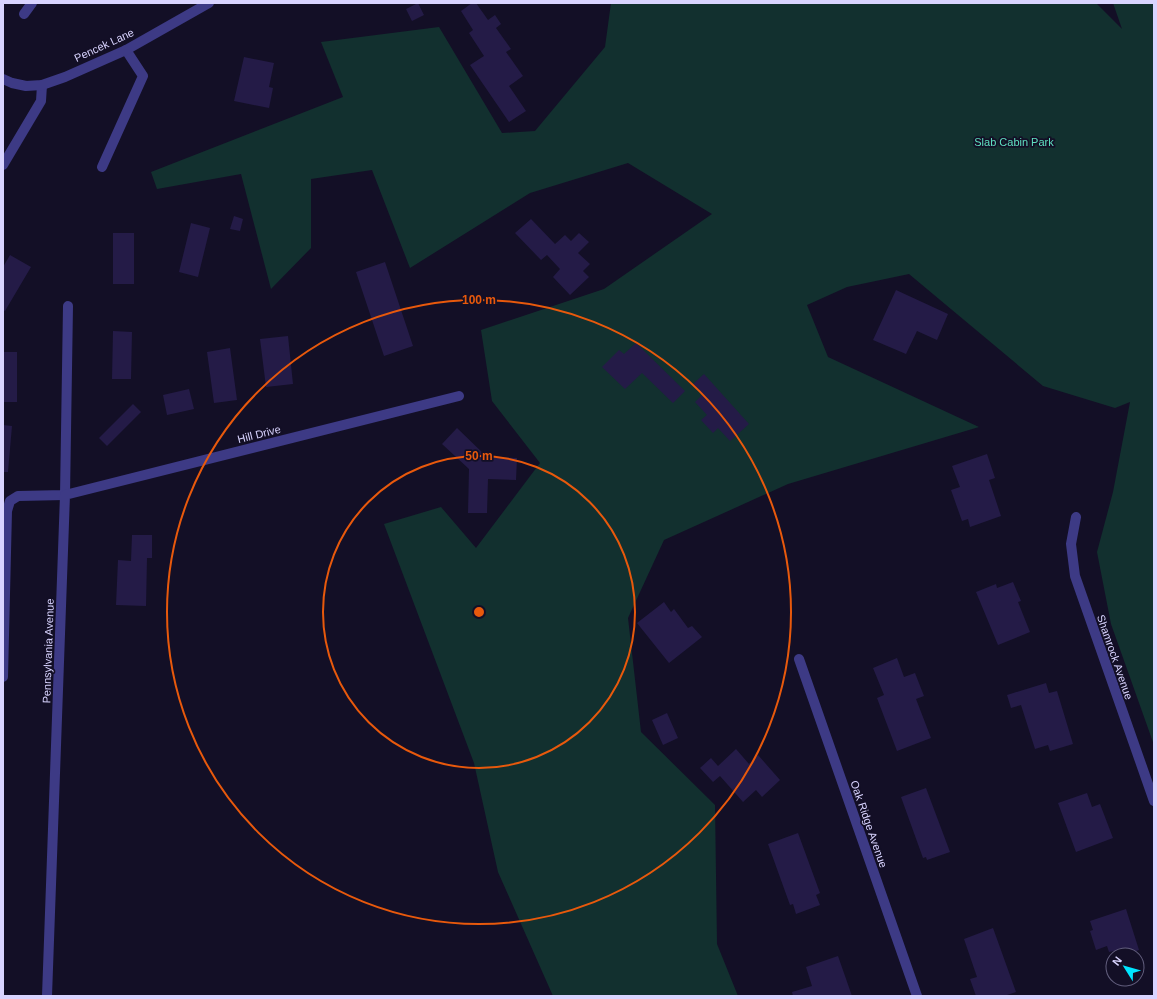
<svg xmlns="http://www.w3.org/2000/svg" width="1157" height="999" font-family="Helvetica,sans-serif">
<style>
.green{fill:#12302f}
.building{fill:#241b47}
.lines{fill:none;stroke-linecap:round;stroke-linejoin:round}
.lane{stroke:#3d3a85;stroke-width:10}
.street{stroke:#3d3a85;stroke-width:10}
.ring{fill:none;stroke:#e8590c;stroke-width:2}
.labels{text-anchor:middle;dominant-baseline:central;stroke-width:3.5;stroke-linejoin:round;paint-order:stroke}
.street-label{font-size:11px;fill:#d9d4ff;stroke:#130f26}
.park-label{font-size:11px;fill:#5fe0c0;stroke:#130f26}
.centre{fill:#e8590c;stroke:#130f26;stroke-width:2}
.ring-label{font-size:12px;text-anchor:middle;font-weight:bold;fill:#e8590c;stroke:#130f26;stroke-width:3.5;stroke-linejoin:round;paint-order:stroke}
</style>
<rect width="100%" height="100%" fill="#130f26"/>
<path class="green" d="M611,3H1096L1122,29L1113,3H1154V745L1111,624L1097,552L1113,492L1130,402L1115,408L1043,386L909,274L847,287L807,305L828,357L979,427L788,484L664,540L628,618L641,732L715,805L717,944L738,996H553L498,872L474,763L384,524L441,507L476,548L540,463L492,401L481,330L604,289L712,214L628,163L530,193L410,268L372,170L311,179V248L271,289L241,174L157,189L151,172L343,97L321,42L439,27L502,133L535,131L605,47Z"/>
<path class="building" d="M418,3L424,15L412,21L406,9Z
M472,3H476L488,20L495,15L501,24L496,28L511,49L506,52L523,76L509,86L526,111L509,122L470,65L484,56L469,33L473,30L461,11Z
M244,57L274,63L269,87L273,88L269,108L234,101Z
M234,216L243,219L240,231L230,229Z
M531,219L555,244L565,235L571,241L579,233L589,242L578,253L590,264L583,271L589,277L570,295L553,277L560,269L547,255L541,260L515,233Z
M191,223L210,228L198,277L179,272Z
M113,233H134V284H113Z
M10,255L31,267L5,311L3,310V267Z
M385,262L413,346L384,356L356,272Z
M896,290L948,314L937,340L917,331L906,354L873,340Z
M113,331L132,332L131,379H112Z
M288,336L293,384L266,387L260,339Z
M636,343L685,391L673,403L642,373L625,389L602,367L619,350L624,354Z
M230,348L237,400L214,403L207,352Z
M3,352H17V402H3Z
M704,374L749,424L730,441L718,428L713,433L701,420L707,415L695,402L702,395L693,384Z
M189,389L194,409L167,415L163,395Z
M133,404L141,412L107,446L99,438Z
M3,425L12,426L8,472H3Z
M457,428L487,457L517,458L516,480L488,479L487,513H468L469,469L442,444Z
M987,454L995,478L989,480L1001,516L970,527L968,519L962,521L951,490L960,487L952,466Z
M132,535H152V558H147L146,606L116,605L118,560L131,561Z
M1013,582L1021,601L1018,602L1030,632L998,645L976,592L996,584L997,588Z
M664,602L671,612L674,609L688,628L692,626L702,637L669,663L637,623Z
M897,658L904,677L915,673L924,696L916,699L931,738L897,751L877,698L884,695L873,668Z
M1046,683L1049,693L1057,691L1073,744L1050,751L1048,745L1035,749L1021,705L1011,708L1007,695Z
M667,713L678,738L663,745L652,720Z
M736,749L749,764L758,755L780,780L762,797L756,790L743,802L720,776L713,782L700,768L711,758L718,766Z
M926,788L950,852L927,860L926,857L923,858L901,797Z
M1087,793L1092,807L1100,804L1113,838L1076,852L1058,803Z
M798,833L820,893L816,895L820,905L796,914L793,904L790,905L768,844Z
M1126,909L1139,950L1125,955H1115L1114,951L1109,952L1107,946L1096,950L1090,931L1093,930L1090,921Z
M993,928L1016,992L1004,996H976L970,979L977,977L964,939Z
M838,956L852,996H793L792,992L812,986L806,967Z"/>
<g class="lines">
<path class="lane" d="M24,14L32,3
M3,165L41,101L42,85
M102,167L143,76L126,50
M3,677L7,511L10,501L18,496L65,495L68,306"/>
<path class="street" d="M3,79L12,83L26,86L42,85L65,77L126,50L209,3
M1076,517L1071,544L1075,576L1154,801
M799,659L917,996
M47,996L65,495L459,396"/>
</g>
<g class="ring">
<circle cx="479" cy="612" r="156"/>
<circle cx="479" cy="612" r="312"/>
</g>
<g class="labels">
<g class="street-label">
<text transform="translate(104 45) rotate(-25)">Pencek Lane</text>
<text transform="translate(259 434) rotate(-14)">Hill Drive</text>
<text transform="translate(48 651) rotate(-88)">Pennsylvania Avenue</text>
<text transform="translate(1115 657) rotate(71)">Shamrock Avenue</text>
<text transform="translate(869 824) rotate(71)">Oak Ridge Avenue</text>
</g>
<g class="park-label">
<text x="1014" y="142">Slab Cabin Park</text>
</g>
</g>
<circle cx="479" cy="612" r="6" class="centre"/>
<g class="ring-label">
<text x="479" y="304">100 m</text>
<text x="479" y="460">50 m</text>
</g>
<rect width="1157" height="999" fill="none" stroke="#d9d4ff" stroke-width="8"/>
<g transform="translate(1125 967) rotate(307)"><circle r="19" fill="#130f26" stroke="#625e7d"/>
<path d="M0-3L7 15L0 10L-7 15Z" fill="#00e5ff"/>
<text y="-6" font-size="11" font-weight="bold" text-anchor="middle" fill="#d9d4ff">N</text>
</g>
</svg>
